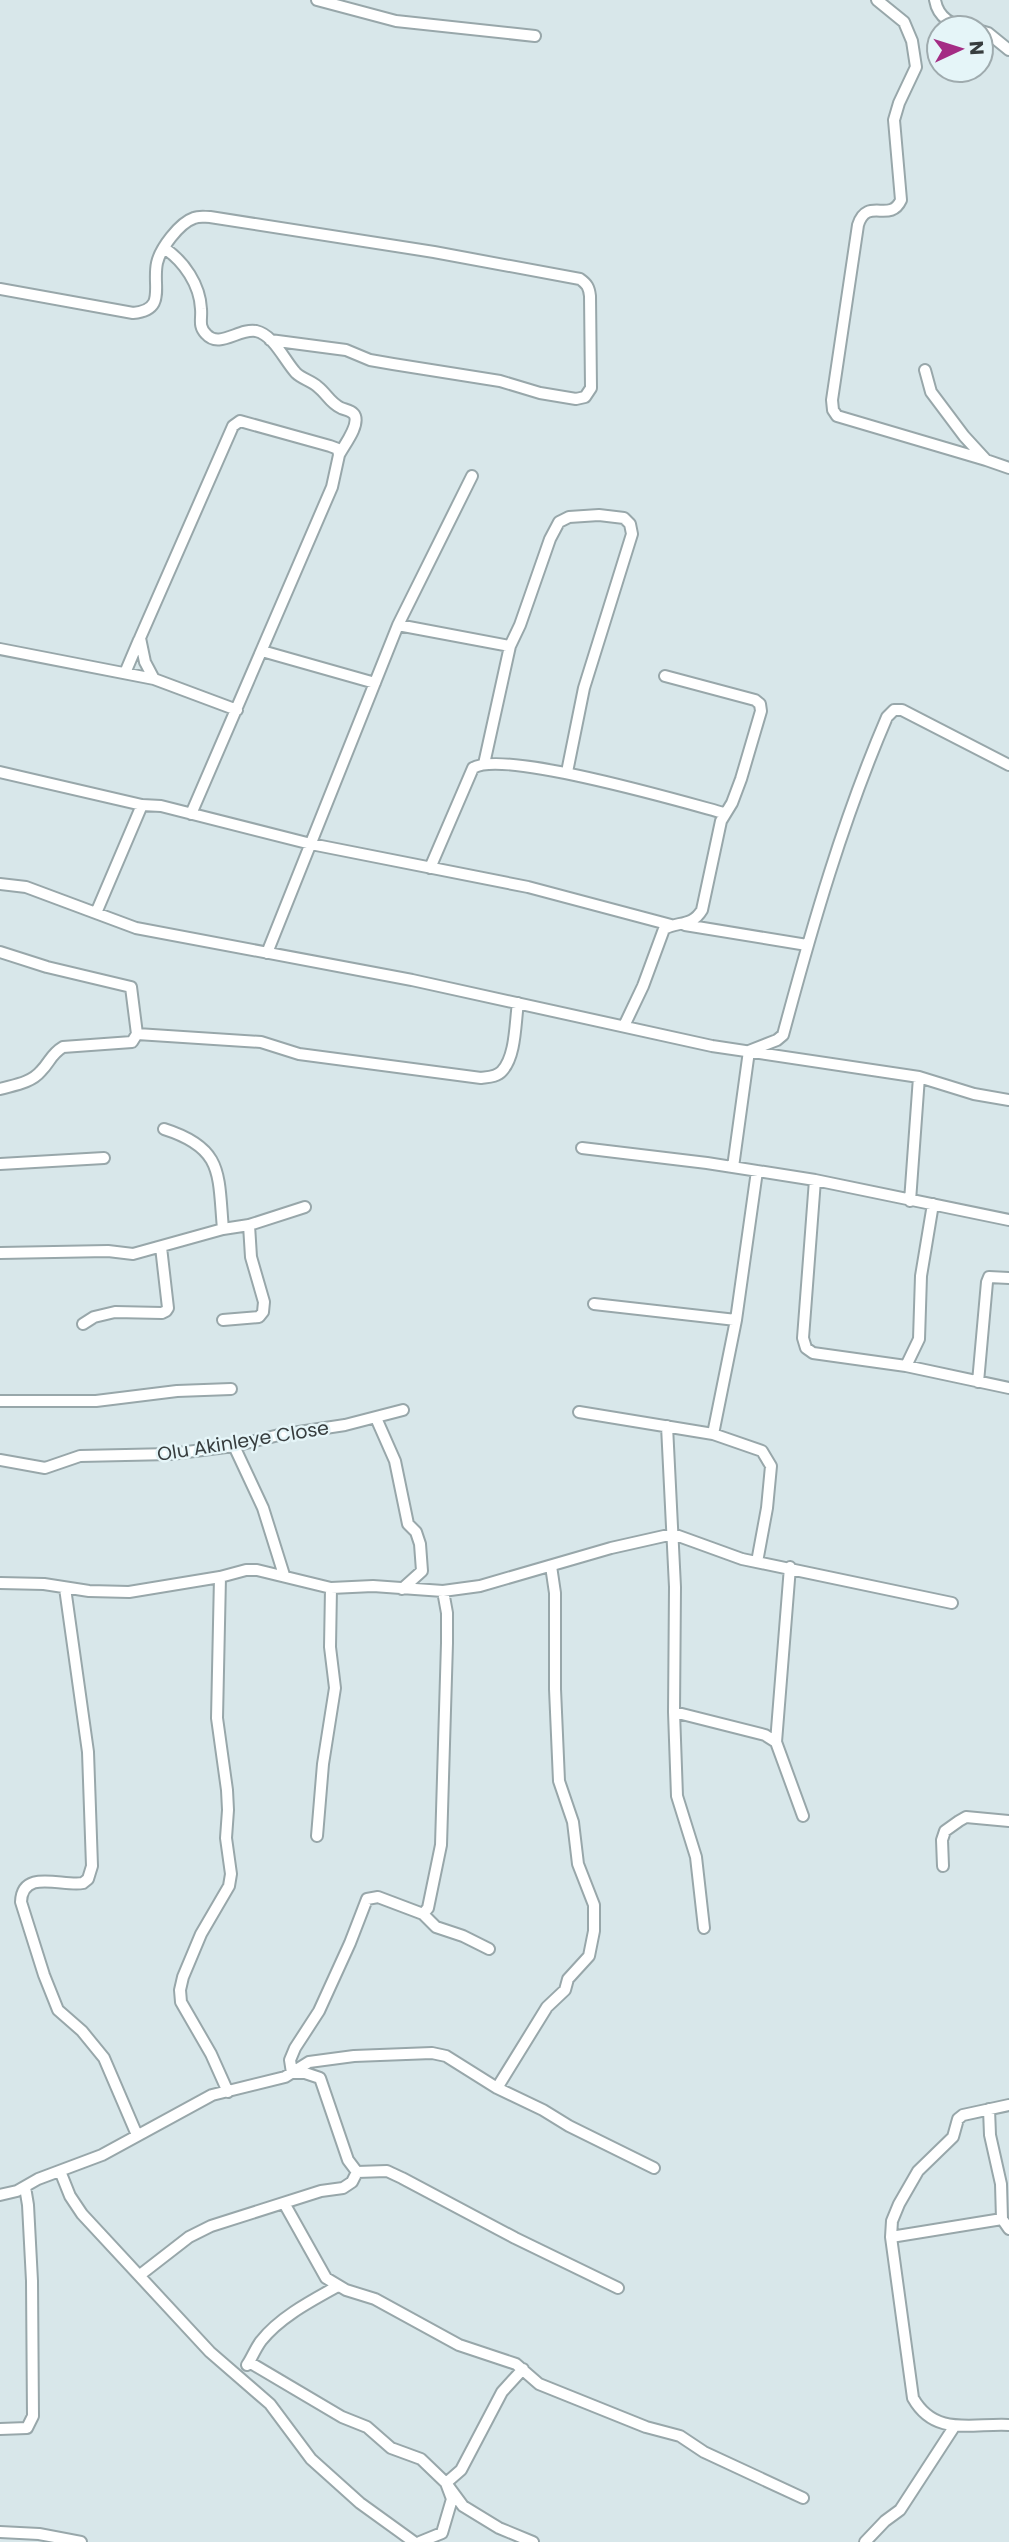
<svg xmlns="http://www.w3.org/2000/svg" width="1009" height="2542" font-family="Poppins,sans-serif">
<style>
.lines{fill:none;stroke-linecap:round;stroke-linejoin:round}
.minor-casing{stroke:#98a7aa;stroke-width:14}
.minor{stroke:#fff;stroke-width:10}
.labels{text-anchor:middle;dominant-baseline:central;stroke-width:5;stroke-linejoin:round;paint-order:stroke}
.street-label{font-size:19px;fill:#373d3e;stroke:#e5f5f8}
</style>
<rect width="100%" height="100%" fill="#d8e7ea"/>
<g class="lines">
<defs>
<path id="minor" d="M317,0L396,21L535,36
M877,0L904,22L912,41L916,67L899,103L894,120L901,200C890,224 867,196 858,225L832,400L833,410L837,416L986,460
M935,0C938,18 953,26 970,28
M981,31L988,33L1009,50
M164,248C184,261 200,285 201,309C202,319 198,326 206,334C219,349 239,328 256,331C274,335 284,360 296,373C302,379 312,381 318,387C327,394 330,403 341,408C346,410 353,411 355,416C359,427 344,445 339,455
M0,289L133,313C167,310 152,286 157,263C160,249 179,223 194,218C199,216 204,217 210,217L434,252L580,279C587,284 589,287 590,296L591,388L585,397L576,399L540,393L500,381L393,364L370,360L346,350L270,340
M925,370L931,392L964,436L986,460L1009,468
M398,625L510,646
M0,649L154,679
M262,651L375,683
M125,673L139,640
M484,764L510,646L520,625L550,539L559,522L569,517L599,515L624,518L630,524L632,534L584,688L567,772
M0,772L142,805L161,806L311,844L528,887L671,925
M191,814L332,487L339,455L338,449L330,446L240,421L233,426L140,638L145,662L154,679L237,710
M430,868L473,768C503,749 683,802 724,813
M0,884L26,887L136,928L412,980L712,1046L919,1077L974,1094L1009,1100
M96,913L142,805
M685,925L807,945
M0,952L47,967L131,987L137,1034L132,1042L63,1047C51,1054 50,1062 41,1071C31,1083 14,1085 0,1089
M267,953L398,625L472,476
M624,1026L643,986L664,929C678,921 692,927 702,910L721,821L732,803L741,779L761,711L760,704L755,700L665,676
M137,1034L261,1042L299,1054L481,1078C488,1077 497,1077 502,1071C516,1056 515,1023 518,1003
M164,1129C224,1148 218,1174 223,1229
M582,1148L707,1163L815,1180L1009,1220
M0,1164L104,1158
M733,1167L749,1051L777,1040L783,1035C812,927 843,819 887,717L894,710H902L1009,765
M815,1180L803,1338L806,1348L813,1353L906,1366L1009,1388
M910,1201L919,1077
M0,1253L108,1251L133,1254L223,1229L249,1225L305,1207
M594,1304L736,1320
M223,1320L259,1317L263,1312L264,1302L251,1257L249,1225
M83,1324L94,1317L115,1312L162,1313L166,1311L168,1308L161,1247
M906,1366L919,1339L921,1276L933,1204
M978,1382L987,1282L989,1277L1009,1278
M0,1401H96L177,1391L231,1389
M579,1412L713,1434L762,1451L771,1466L767,1508L757,1562
M376,1418L395,1461L408,1524L416,1532L420,1544L422,1571L402,1589
M667,1426L675,1587L674,1712L677,1796L696,1857L704,1928
M713,1434L736,1320L757,1171
M234,1446L263,1508L284,1575
M0,1460L45,1468L80,1456L171,1454L234,1446L279,1435L345,1425L403,1410
M220,1577L217,1718L227,1790L228,1810L226,1838L231,1874L229,1886L201,1934L183,1977L180,1990L181,2002L211,2054L228,2092
M0,1583L44,1584L89,1591L129,1592L220,1577L246,1570H257L331,1588L373,1586L443,1591L480,1586L611,1548L673,1534L742,1559L952,1603
M65,1588L88,1752L92,1866L88,1879L83,1883C63,1887 22,1868 21,1902L44,1975L58,2010L82,2031L104,2058L137,2135
M674,1712L765,1735L776,1742L803,1816
M776,1742L790,1567
M317,1836L323,1764L335,1688L330,1647L331,1588
M943,1866L942,1840L945,1831L959,1821L966,1817L1009,1821
M423,1914L428,1908L441,1845L447,1643V1613L443,1591
M489,1949L463,1936L436,1927L423,1914L378,1897L367,1899L350,1943L319,2011L295,2048L290,2060L292,2073H305L320,2078L348,2160L357,2172L387,2171L402,2178L515,2238L618,2288
M497,2088L547,2007L565,1990L568,1979L589,1956L594,1931V1905L578,1864L573,1822L559,1781L555,1689V1593L551,1566
M1009,2105L963,2115L958,2119L953,2137L918,2171L899,2204L892,2221L891,2237L913,2398C935,2437 972,2423 1009,2425
M989,2109L990,2135L1001,2184L1002,2219L1009,2229
M60,2171L70,2196L82,2214L210,2352L270,2404L311,2459L360,2503L414,2542
M0,2195L17,2191L38,2179L102,2155L212,2095L285,2077L309,2062L354,2056L432,2053L446,2056L497,2088L543,2110L569,2126L654,2168
M284,2203L326,2278L346,2290L375,2299L459,2345L516,2364L539,2384L646,2427L680,2436L704,2452L803,2498
M891,2237L1002,2219
M140,2275L189,2237L211,2226L321,2191L343,2188L352,2182L357,2172
M249,2362L342,2417L367,2427L391,2448L421,2459L446,2483L463,2506L499,2528L533,2542
M247,2365C252,2358 255,2349 261,2341C280,2317 311,2301 338,2286
M0,2429L27,2428L33,2416L32,2281L28,2205L25,2187
M0,2532L39,2534L81,2542
M420,2542L442,2533L452,2499L446,2483L461,2470L502,2392L523,2369
M865,2542L885,2521L900,2510L954,2427"/>
</defs>
<use href="#minor" class="minor-casing"/>
<use href="#minor" class="minor"/>
</g>
<g class="labels">
<g class="street-label">
<text transform="translate(243 1441) rotate(-9)">Olu Akinleye Close</text>
</g>
</g>
<g transform="translate(960 49) rotate(86)"><circle r="33" fill="#e5f5f8" stroke="#9fabae" stroke-width="2"/>
<path d="M0-5L12 26L0 18L-12 26Z" fill="#a42c84"/>
<text y="-10" font-size="19" font-weight="bold" text-anchor="middle" fill="#373d3e">N</text>
</g>
</svg>
